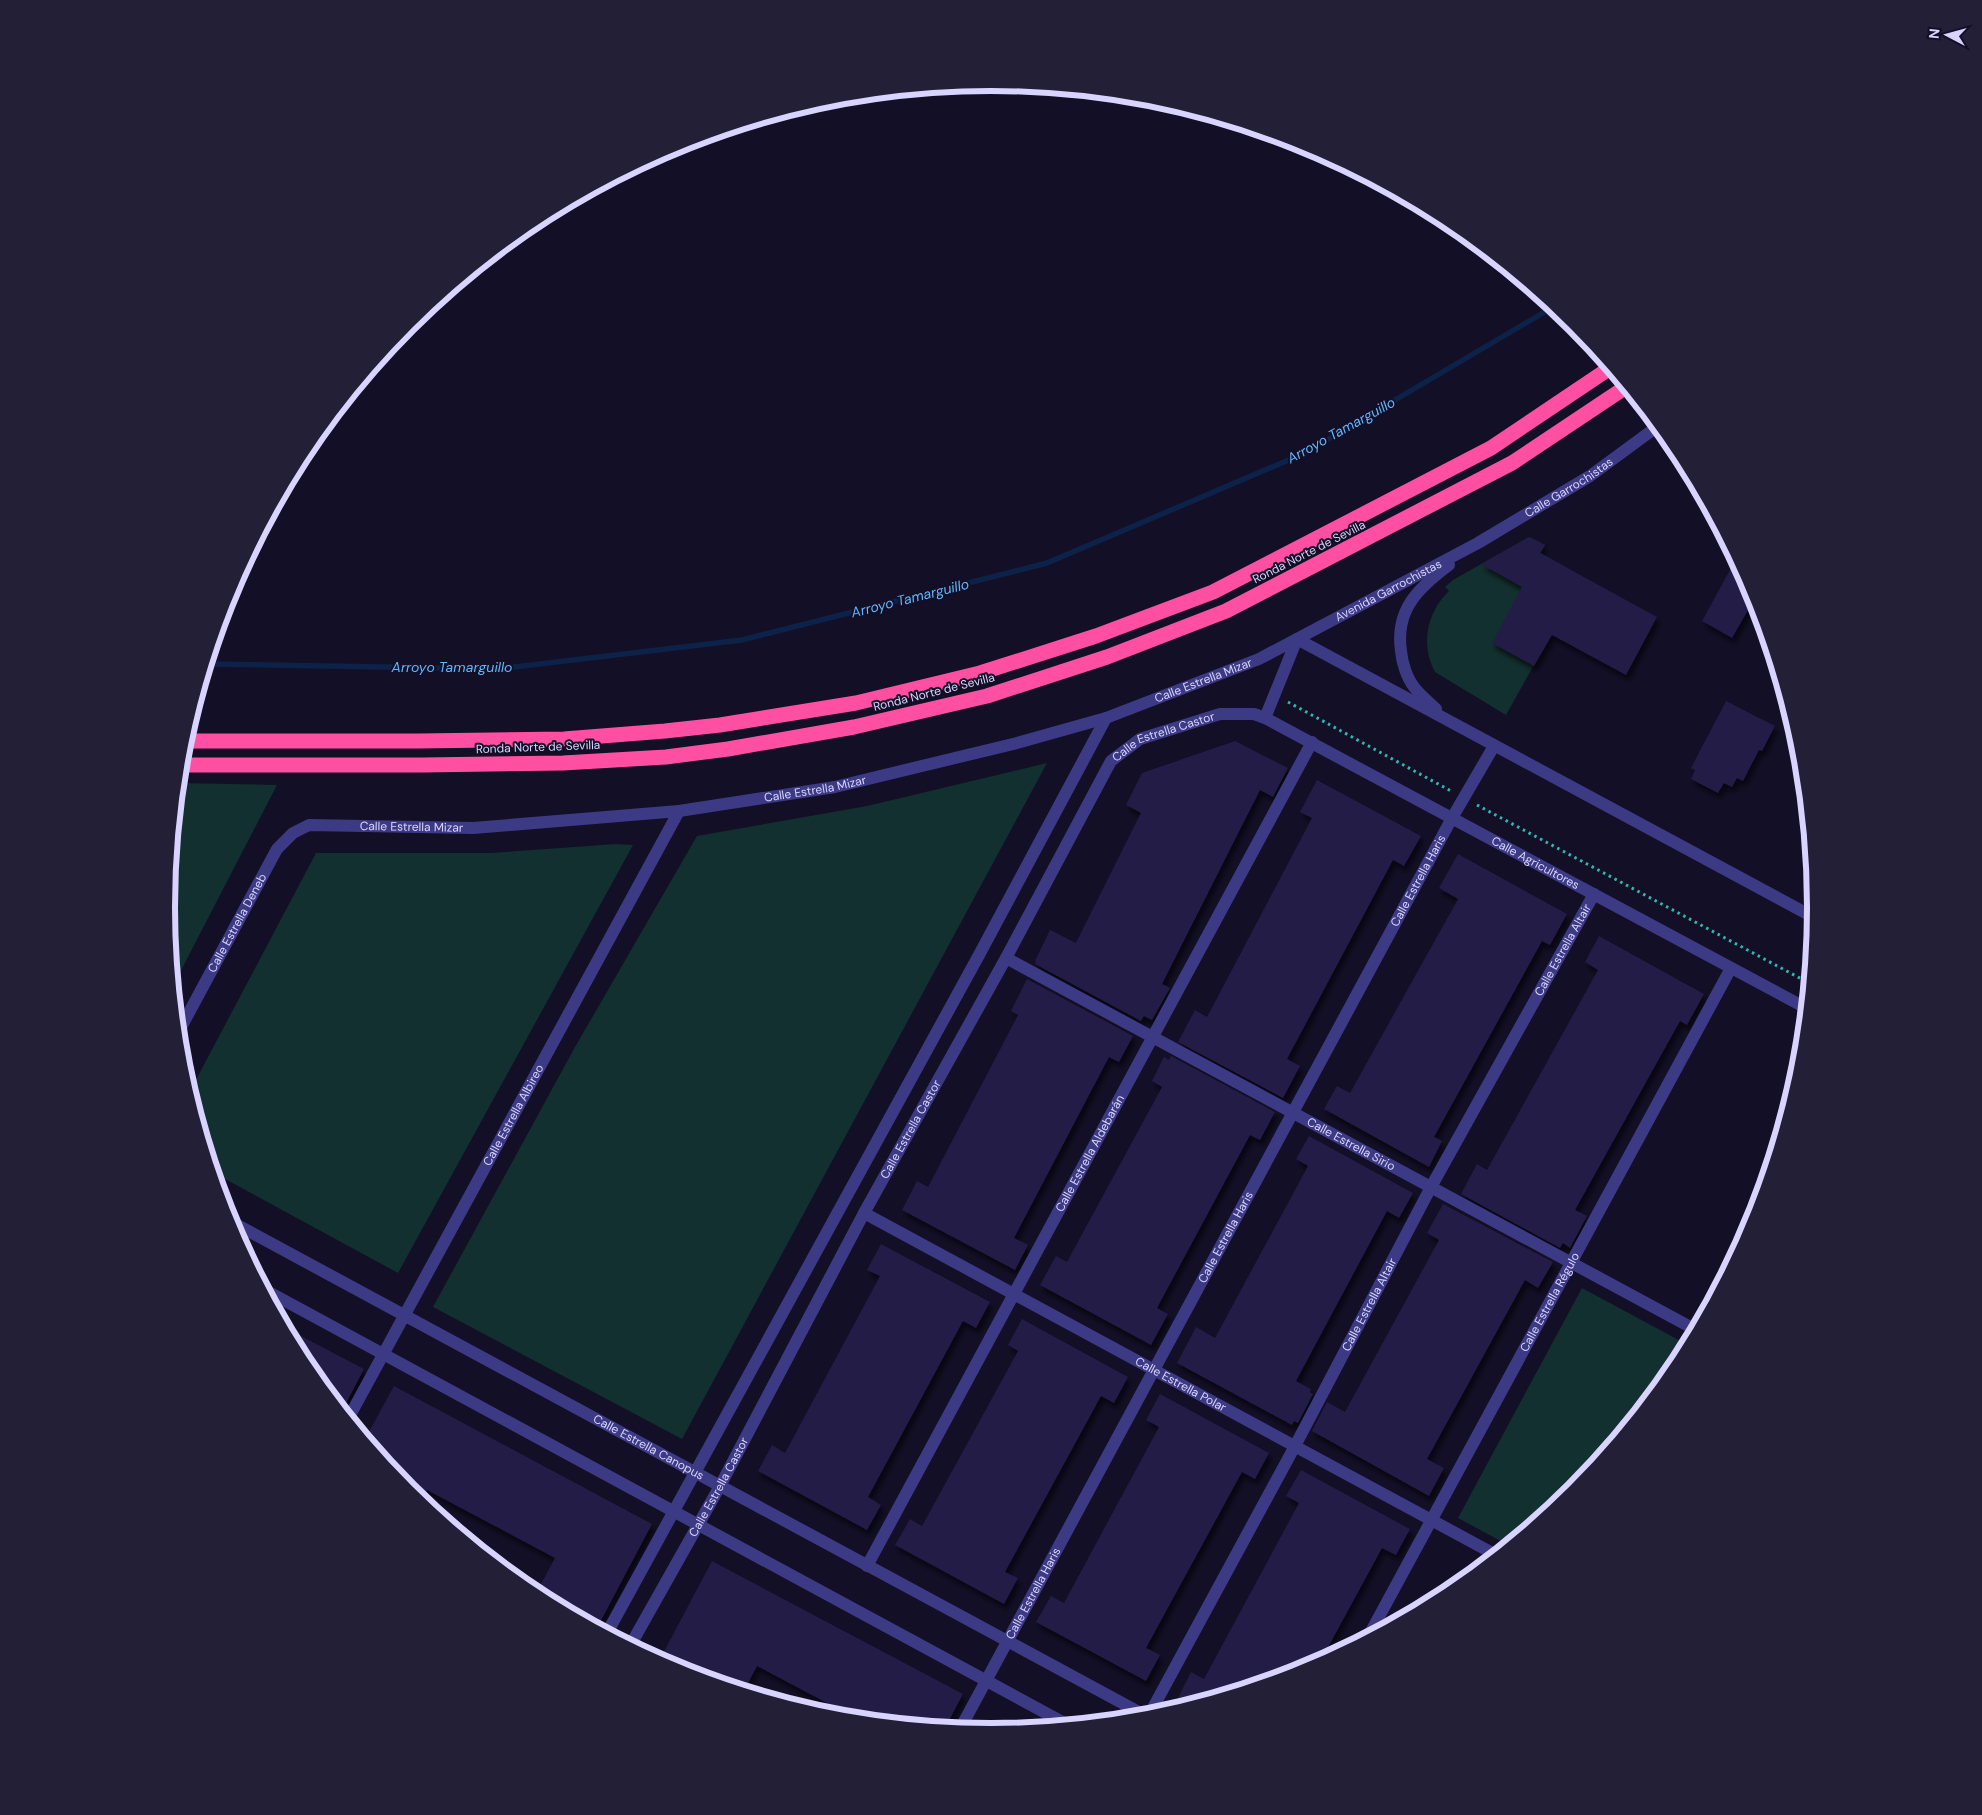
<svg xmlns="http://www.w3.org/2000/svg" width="1982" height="1815" font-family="'DM Sans',sans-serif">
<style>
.green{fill:#12302f}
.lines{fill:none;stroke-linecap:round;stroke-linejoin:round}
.stream{stroke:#0c2248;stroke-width:5.5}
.building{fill:#241b47;filter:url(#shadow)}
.path{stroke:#2fb8b0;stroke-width:3;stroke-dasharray:2.5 4;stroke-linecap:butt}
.minor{stroke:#3d3a85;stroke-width:12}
.highway{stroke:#ff4fa3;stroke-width:15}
.labels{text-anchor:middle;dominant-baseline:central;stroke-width:4;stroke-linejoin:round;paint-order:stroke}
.street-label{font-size:12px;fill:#d9d4ff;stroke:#130f26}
.water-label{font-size:14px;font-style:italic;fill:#62b6ff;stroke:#130f26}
.rim{fill:none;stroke:#d9d4ff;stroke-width:6}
</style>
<defs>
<filter id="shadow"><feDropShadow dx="3" dy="5.5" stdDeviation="2.5" flood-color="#0009"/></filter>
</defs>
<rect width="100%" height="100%" fill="#130f26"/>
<path class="green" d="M1529,537L1545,545L1541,553L1583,577L1506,715L1435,672C1420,644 1427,612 1449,591L1445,587L1453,580Z
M1047,763L682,1439L433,1307L575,1047L697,836L867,806Z
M178,783L277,785L174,984L166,907Z
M616,844L633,845L398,1273L214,1173L189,1093L316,853H491Z
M1582,1288L1688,1345L1677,1366L1574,1491L1508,1545L1458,1518Z"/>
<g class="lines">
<path class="stream" d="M207,664L498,669L742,640L1047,563L1305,453L1553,307"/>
</g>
<path class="building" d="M1529,537L1545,545L1540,553L1657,617L1626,675L1552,635L1534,666L1492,643L1522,587L1481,564Z
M1736,559L1755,598L1732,638L1702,621Z
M1726,701L1775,726L1762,751L1759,750L1743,781L1737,778L1732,787L1724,783L1718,793L1691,779L1695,770L1691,768Z
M1235,741L1288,768L1273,797L1260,790L1162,984L1170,988L1152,1020L1144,1016L1141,1021L1035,964L1036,962L1035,961L1050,930L1076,943L1141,813L1126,805L1142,773Z
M1317,780L1421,836L1404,866L1393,860L1287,1059L1300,1066L1283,1098L1178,1042L1195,1010L1207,1017L1312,818L1300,812Z
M1458,854L1567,914L1550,945L1542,941L1434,1137L1442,1141L1429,1167L1324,1109L1337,1086L1350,1093L1458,899L1439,888Z
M1599,936L1704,994L1687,1025L1680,1021L1575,1210L1587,1216L1570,1248L1563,1243L1560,1248L1461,1194L1477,1164L1487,1170L1598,970L1585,962Z
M1027,979L1133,1036L1119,1062L1109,1057L1014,1238L1028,1245L1015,1270L902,1210L917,1181L928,1187L1018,1015L1011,1011Z
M1171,1056L1275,1112L1260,1140L1250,1135L1157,1308L1168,1314L1151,1345L1040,1285L1056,1256L1067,1262L1162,1087L1152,1081L1164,1057L1169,1060Z
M1309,1136L1413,1193L1399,1218L1387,1211L1296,1381L1311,1389L1310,1392L1313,1394L1298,1423L1294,1421L1292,1425L1177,1363L1196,1327L1215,1338L1308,1166L1296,1159Z
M1443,1204L1553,1262L1538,1288L1525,1280L1427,1459L1444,1468L1429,1496L1312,1431L1327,1402L1345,1412L1439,1240L1427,1233Z
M881,1244L990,1302L976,1328L963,1321L868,1497L881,1505L867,1530L758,1471L772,1445L785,1453L880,1276L867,1270Z
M1022,1319L1128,1377L1114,1403L1101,1396L1005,1572L1018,1578L1004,1604L895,1545L910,1519L922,1526L1018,1351L1008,1345Z
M284,1327L364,1369L342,1411L305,1366Z
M394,1386L652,1524L597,1628L535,1595L555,1558L427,1490L421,1502L407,1491L365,1439Z
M1160,1394L1269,1453L1255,1479L1242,1472L1146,1648L1160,1655L1146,1681L1036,1622L1051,1596L1064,1603L1159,1427L1146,1420Z
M1301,1470L1410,1529L1396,1555L1382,1548L1320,1662L1306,1670L1190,1705L1178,1698L1191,1672L1204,1679L1299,1503L1286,1496Z
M712,1561L963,1694L945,1728L859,1720L757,1666L744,1691L675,1670L659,1661Z"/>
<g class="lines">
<path class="path" d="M1288,702L1451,791
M1477,805L1809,983"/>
<g class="minor">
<path d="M1297,639L1815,918"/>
<path d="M1436,709C1429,702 1420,695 1414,687C1407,678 1402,663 1401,651C1395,610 1418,588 1449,565"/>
<path d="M1265,718L1297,639"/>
<path id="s1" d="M1006,958L1696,1330"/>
<path id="s2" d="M178,1033L277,849L293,833L309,825L473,828L679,811L835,787L1017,743L1106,718L1259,659L1478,543L1590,476L1658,426"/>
<path id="s3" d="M864,1213L1496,1555"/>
<path id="s4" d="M228,1220L1148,1717"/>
<path d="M265,1290L1068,1725"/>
<path id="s5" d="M348,1419L679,811"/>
<path id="s6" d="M867,1566L1312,742"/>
<path d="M607,1633L979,955L1106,718"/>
<path id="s7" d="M1368,1637L1731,968"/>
<path id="s8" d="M630,1646L720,1486L864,1213L1006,958L1111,761L1140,739L1220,714H1254L1265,718L1806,1008"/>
<path id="s9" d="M1148,1717L1295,1446L1431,1187L1594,894"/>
<path id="s10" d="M960,1729L1452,818L1494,746"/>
</g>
<path class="highway" d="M184,741H418L564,739L665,731L720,725L856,703L980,673L1096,636L1213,592L1491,448L1610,368
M180,765H423L563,763L666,757L728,749L854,727L987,696L1107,657L1226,611L1512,463L1626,387"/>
</g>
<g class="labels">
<g class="street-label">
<text stroke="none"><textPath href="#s2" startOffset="1576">Calle Garrochistas</textPath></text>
<text transform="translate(1309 552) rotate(-27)">Ronda Norte de Sevilla</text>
<text stroke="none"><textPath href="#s2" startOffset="1368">Avenida Garrochistas</textPath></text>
<text stroke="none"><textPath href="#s2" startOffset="1162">Calle Estrella Mizar</textPath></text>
<text transform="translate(934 692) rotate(-14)">Ronda Norte de Sevilla</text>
<text stroke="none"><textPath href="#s8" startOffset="1066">Calle Estrella Castor</textPath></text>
<text transform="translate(538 747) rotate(-2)">Ronda Norte de Sevilla</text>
<text stroke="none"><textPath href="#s2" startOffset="758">Calle Estrella Mizar</textPath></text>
<text stroke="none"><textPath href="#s2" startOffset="352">Calle Estrella Mizar</textPath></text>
<text stroke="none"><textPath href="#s8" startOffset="1480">Calle Agricultores</textPath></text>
<text stroke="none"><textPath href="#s10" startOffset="964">Calle Estrella Haris</textPath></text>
<text stroke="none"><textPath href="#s2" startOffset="125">Calle Estrella Deneb</textPath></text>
<text stroke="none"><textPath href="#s9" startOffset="872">Calle Estrella Altair</textPath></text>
<text stroke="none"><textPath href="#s5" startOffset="346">Calle Estrella Albireo</textPath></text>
<text stroke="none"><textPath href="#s8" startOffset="588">Calle Estrella Castor</textPath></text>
<text stroke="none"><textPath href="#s1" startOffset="392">Calle Estrella Sirio</textPath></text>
<text stroke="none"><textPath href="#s6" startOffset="469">Calle Estrella Aldebarán</textPath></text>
<text stroke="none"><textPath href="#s10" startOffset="559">Calle Estrella Haris</textPath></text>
<text stroke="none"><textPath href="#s7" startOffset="381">Calle Estrella Régulo</textPath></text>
<text stroke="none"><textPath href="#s9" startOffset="468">Calle Estrella Altair</textPath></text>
<text stroke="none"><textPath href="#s3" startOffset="360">Calle Estrella Polar</textPath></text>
<text stroke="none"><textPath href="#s4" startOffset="478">Calle Estrella Canopus</textPath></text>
<text stroke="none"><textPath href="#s8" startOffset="182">Calle Estrella Castor</textPath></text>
<text stroke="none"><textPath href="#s10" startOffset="154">Calle Estrella Haris</textPath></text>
</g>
<g class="water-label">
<text transform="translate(1341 430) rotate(-29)">Arroyo Tamarguillo</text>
<text transform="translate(910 598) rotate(-14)">Arroyo Tamarguillo</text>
<text x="452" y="667">Arroyo Tamarguillo</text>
</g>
</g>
<path d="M0 0H1982V1815H0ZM175 907a816 816 0 1 1 1632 0a816 816 0 1 1-1632 0Z" fill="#231f37" fill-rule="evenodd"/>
<path class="rim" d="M175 907a816 816 0 1 1 1632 0a816 816 0 1 1-1632 0Z"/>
<g transform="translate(1947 35) rotate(276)" stroke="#130f26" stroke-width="4" paint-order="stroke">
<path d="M0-4L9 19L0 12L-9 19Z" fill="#d9d4ff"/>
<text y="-8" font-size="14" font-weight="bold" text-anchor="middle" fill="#d9d4ff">N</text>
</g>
</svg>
